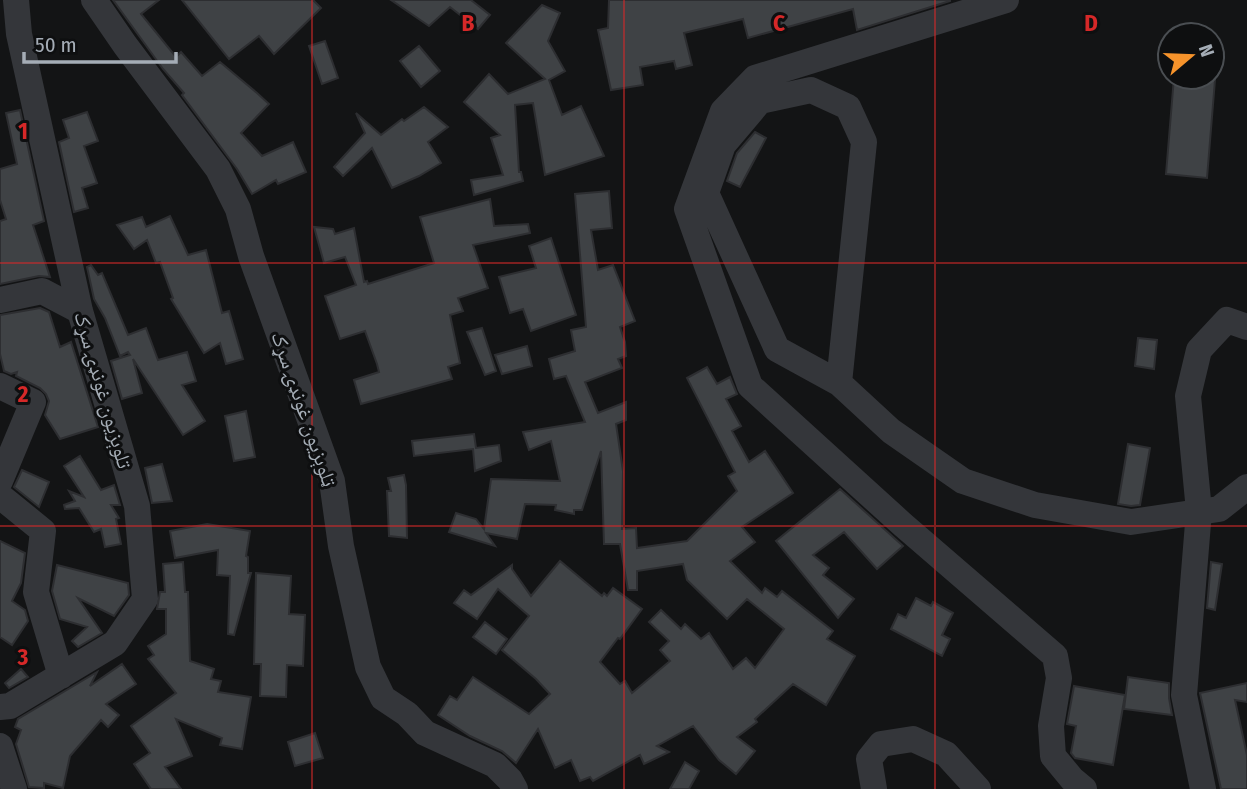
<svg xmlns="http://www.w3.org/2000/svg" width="1247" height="789" font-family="'Fira Sans Condensed','Noto Naskh Arabic',sans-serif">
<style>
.building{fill:#3f4245;stroke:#2d2e31;stroke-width:2}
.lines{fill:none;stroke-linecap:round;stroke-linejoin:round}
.minor{stroke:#34363a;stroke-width:26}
.grid{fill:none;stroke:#d62828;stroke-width:2;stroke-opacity:0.55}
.labels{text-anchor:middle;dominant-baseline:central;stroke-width:6;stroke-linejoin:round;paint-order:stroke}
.street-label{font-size:21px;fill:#a5adb6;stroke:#0e0f10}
.grid-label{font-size:23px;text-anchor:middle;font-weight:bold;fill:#d62828;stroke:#0e0f10;stroke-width:6;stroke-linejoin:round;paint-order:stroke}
</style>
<rect width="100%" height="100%" fill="#131415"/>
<path class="building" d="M113,0H159L141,14L176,57L181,52L202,76L220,62L257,93L269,104L241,133L262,156L293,142L306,172L278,184L276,180L252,194L237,169L182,95L184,93L163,69Z
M182,0H313L321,8L274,54L259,36L229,59Z
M391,0H471L490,15L478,29L450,7L429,26Z
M609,0H950V1L857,30L853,9L748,38L743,19L684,33L692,65L676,69L674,61L640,67L643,85L611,90L598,30L608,28Z
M542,5L560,13L548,41L565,71L549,80L562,115L581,106L604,156L545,175L533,103L515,105L519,172H521L523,181L474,195L471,180L503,175L491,138L500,135L464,102L489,74L508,94L545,79L506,43Z
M325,41L338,78L322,84L309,46Z
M419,46L440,71L421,87L400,61Z
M1174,77L1215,80L1207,178L1166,174Z
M424,107L448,127L428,142L441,163L419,176L392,188L372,148L343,176L334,167L365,133L356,113L381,135L402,119L404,121Z
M20,110L44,221L33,225L50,277L39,276L0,284V221L6,219L0,200V169L17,164L6,113Z
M87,112L98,141L84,146L97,183L82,188L88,208L74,212L59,142L69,138L63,120Z
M755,132L766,138L740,187L727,181L737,153Z
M609,191L612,228L591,230L598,270L613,265L635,321L620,327L625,342L626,356L618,359L622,368L585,382L598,413L626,402V420L616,424L623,471L622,529L636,528L637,548L687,541L737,491L728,476L735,472L687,378L707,367L717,384L730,377L737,394L726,399L741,426L732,431L749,462L765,451L793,493L742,527L755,542L730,561L762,593L765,588L777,597L782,591L833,631L827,639L855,656L826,705L793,684L755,719L757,722L737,737L755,751L736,774L719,760L693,726L657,746L669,752L644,764L640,755L593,781L590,777L580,781L571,760L555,768L538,729L516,763L502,751L470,736L438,715L450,696L457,700L473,677L529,714L550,694L536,679L502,650L529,616L498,589L477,619L454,603L464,590L471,595L512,565V569L531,596L560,561L602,596L604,593L607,596L613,588L642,609L620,639L618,638L600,662L620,684L625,681L632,693L670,661L660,650L669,641L649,622L661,610L681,629L685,624L701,639L709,633L733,669L746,658L755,668L784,629L747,599L727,619L687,580L683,564L637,571V590H628L620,544H604L601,451L582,510H574V514L555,510L556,505L525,504L517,539L486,533L495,546L449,532L456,513L476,519L484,529L491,479L560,481L551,441L529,450L523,432L585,422L566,376L554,379L549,359L575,351L571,330L586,327L575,194Z
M490,199L494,226L528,224L530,233L473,245L488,288L458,298L463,311L450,315L460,363L448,367L452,379L361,404L354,380L379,372L377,364L365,331L340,339L325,296L356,285L345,257L324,263L314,227L333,229L335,234L354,228L364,282L367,281L368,284L434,263L420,217Z
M170,216L188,255L206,250L222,313L229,311L243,359L226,364L220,343L204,353L171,299L173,298L160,262L156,263L147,240L134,249L117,225L142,217L146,227Z
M551,238L576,315L531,331L523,309L510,313L499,277L536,268L529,246Z
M91,265L98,275L102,273L128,335L146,328L158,360L187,352L196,381L182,385L205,421L183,435L133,359L142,393L122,399L111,361L130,355L128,352L120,356L105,318L94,299L87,267Z
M40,308L49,312L60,347L71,342L98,427L60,439L45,415L49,401L46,394L40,388L16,376L17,372L11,374L4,371L0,354V315Z
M482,328L496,371L485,375L467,332Z
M1138,338L1157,340L1154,369L1135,366Z
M527,346L532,366L502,374L495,355Z
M246,411L255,457L234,461L225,416Z
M474,434L476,448L499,445L501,461L475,471L473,449L414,456L412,441Z
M1128,444L1150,448L1140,505L1131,506L1118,504Z
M80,456L101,490L114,485L120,505H111L119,518L116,519L121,544L105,547L101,529L94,532L79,508L65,509L64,505L75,501L69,491L84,497L64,466Z
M162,464L172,501L152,503L145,468Z
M22,470L49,482L39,507L14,487Z
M404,475L406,485L407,538L389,536L387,491H391L388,478Z
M840,489L903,546L877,569L844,532L813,555L829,568L823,575L854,599L838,618L776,541Z
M207,524L250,531L246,556L248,557V573H251L234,635L228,634L230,576L217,575L218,550L175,558L170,531Z
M0,541L25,553L21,583L12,601L25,610L28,621L12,645L0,637Z
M183,562L185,592H188L190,661L214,669L211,679L221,681L218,692L251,697L242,749L220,745L222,738L176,719L192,756L165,767L181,789H151L134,764L150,753L131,726L176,693L148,659L154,655L148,646L166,634V609H157L160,592H165L163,564Z
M1211,562L1222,564L1215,610L1207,608Z
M57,565L128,583L129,595L114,616L78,598L102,633L78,647L72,641L87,627L60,619L52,591Z
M256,573L291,576L289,614L305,615L303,666L287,665L286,697L260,696L261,664H254Z
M916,598L931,606L933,602L953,613L942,635L950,639L942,656L891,629L898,614L906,618Z
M485,622L507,639L496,654L473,637Z
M122,664L136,684L106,704L119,715L108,727L101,720L70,756L63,788L44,783V788L29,787L16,744L21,730L15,727L18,719L97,672L90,686Z
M21,669L28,677L9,688L5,683Z
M1128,677L1169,683V698L1172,715L1124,709Z
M1247,683V702L1235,700L1247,755V789H1221L1200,693Z
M1074,686L1125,695L1113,765L1075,758L1071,753L1076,726L1067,724Z
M315,733L323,758L295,766L288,742Z
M685,762L699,771L689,789H670Z"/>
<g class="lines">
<path class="minor" d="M94,0L125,45L218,169L238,209L251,256L332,481L341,546L368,667L383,698L407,714L425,733L495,765L510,780L515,789
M1006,0L755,78L723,111L687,209L750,386L902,524L1055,656L1059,678L1051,726L1053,756L1072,779L1084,789
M0,300L42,291L80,311
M839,383L777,349L706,193L723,145L760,101L811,90L848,107L864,142L839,383L891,431L963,481L1035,505L1131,522L1219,509L1247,487
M0,386L33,402L0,481
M0,496L43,531L36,592L61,676
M0,707L10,706L115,643L145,599L137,506L80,311L19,34L16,0
M0,746L14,789
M874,789L869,759L881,744L913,739L946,754L978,789
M1203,789L1184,695L1199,511L1188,396L1199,350L1227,320L1247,327"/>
</g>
<path class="grid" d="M312,0V789M624,0V789M935,0V789M0,263H1247M0,526H1247"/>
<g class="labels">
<g class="street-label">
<text transform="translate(103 390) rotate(74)">تلوېزيون غونډۍ سړک</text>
<text transform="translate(304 409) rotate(71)">ټلوېزيون غونډۍ سړک</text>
</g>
</g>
<g class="grid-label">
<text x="468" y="31">B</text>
<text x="779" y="31">C</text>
<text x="1091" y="31">D</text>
<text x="23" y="139">1</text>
<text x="23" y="402">2</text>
<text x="23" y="665">3</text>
</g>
<g transform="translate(1191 56) rotate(71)"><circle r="33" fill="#0e0f10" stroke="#4a4e52" stroke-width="2"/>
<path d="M0-5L12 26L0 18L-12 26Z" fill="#f6932b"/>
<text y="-10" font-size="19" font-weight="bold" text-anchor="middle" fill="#a5adb6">N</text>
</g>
<path d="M24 52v10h152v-10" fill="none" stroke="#a5adb6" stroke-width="3.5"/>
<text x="35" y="52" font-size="21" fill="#a5adb6" stroke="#0e0f10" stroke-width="5" paint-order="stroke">50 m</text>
</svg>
